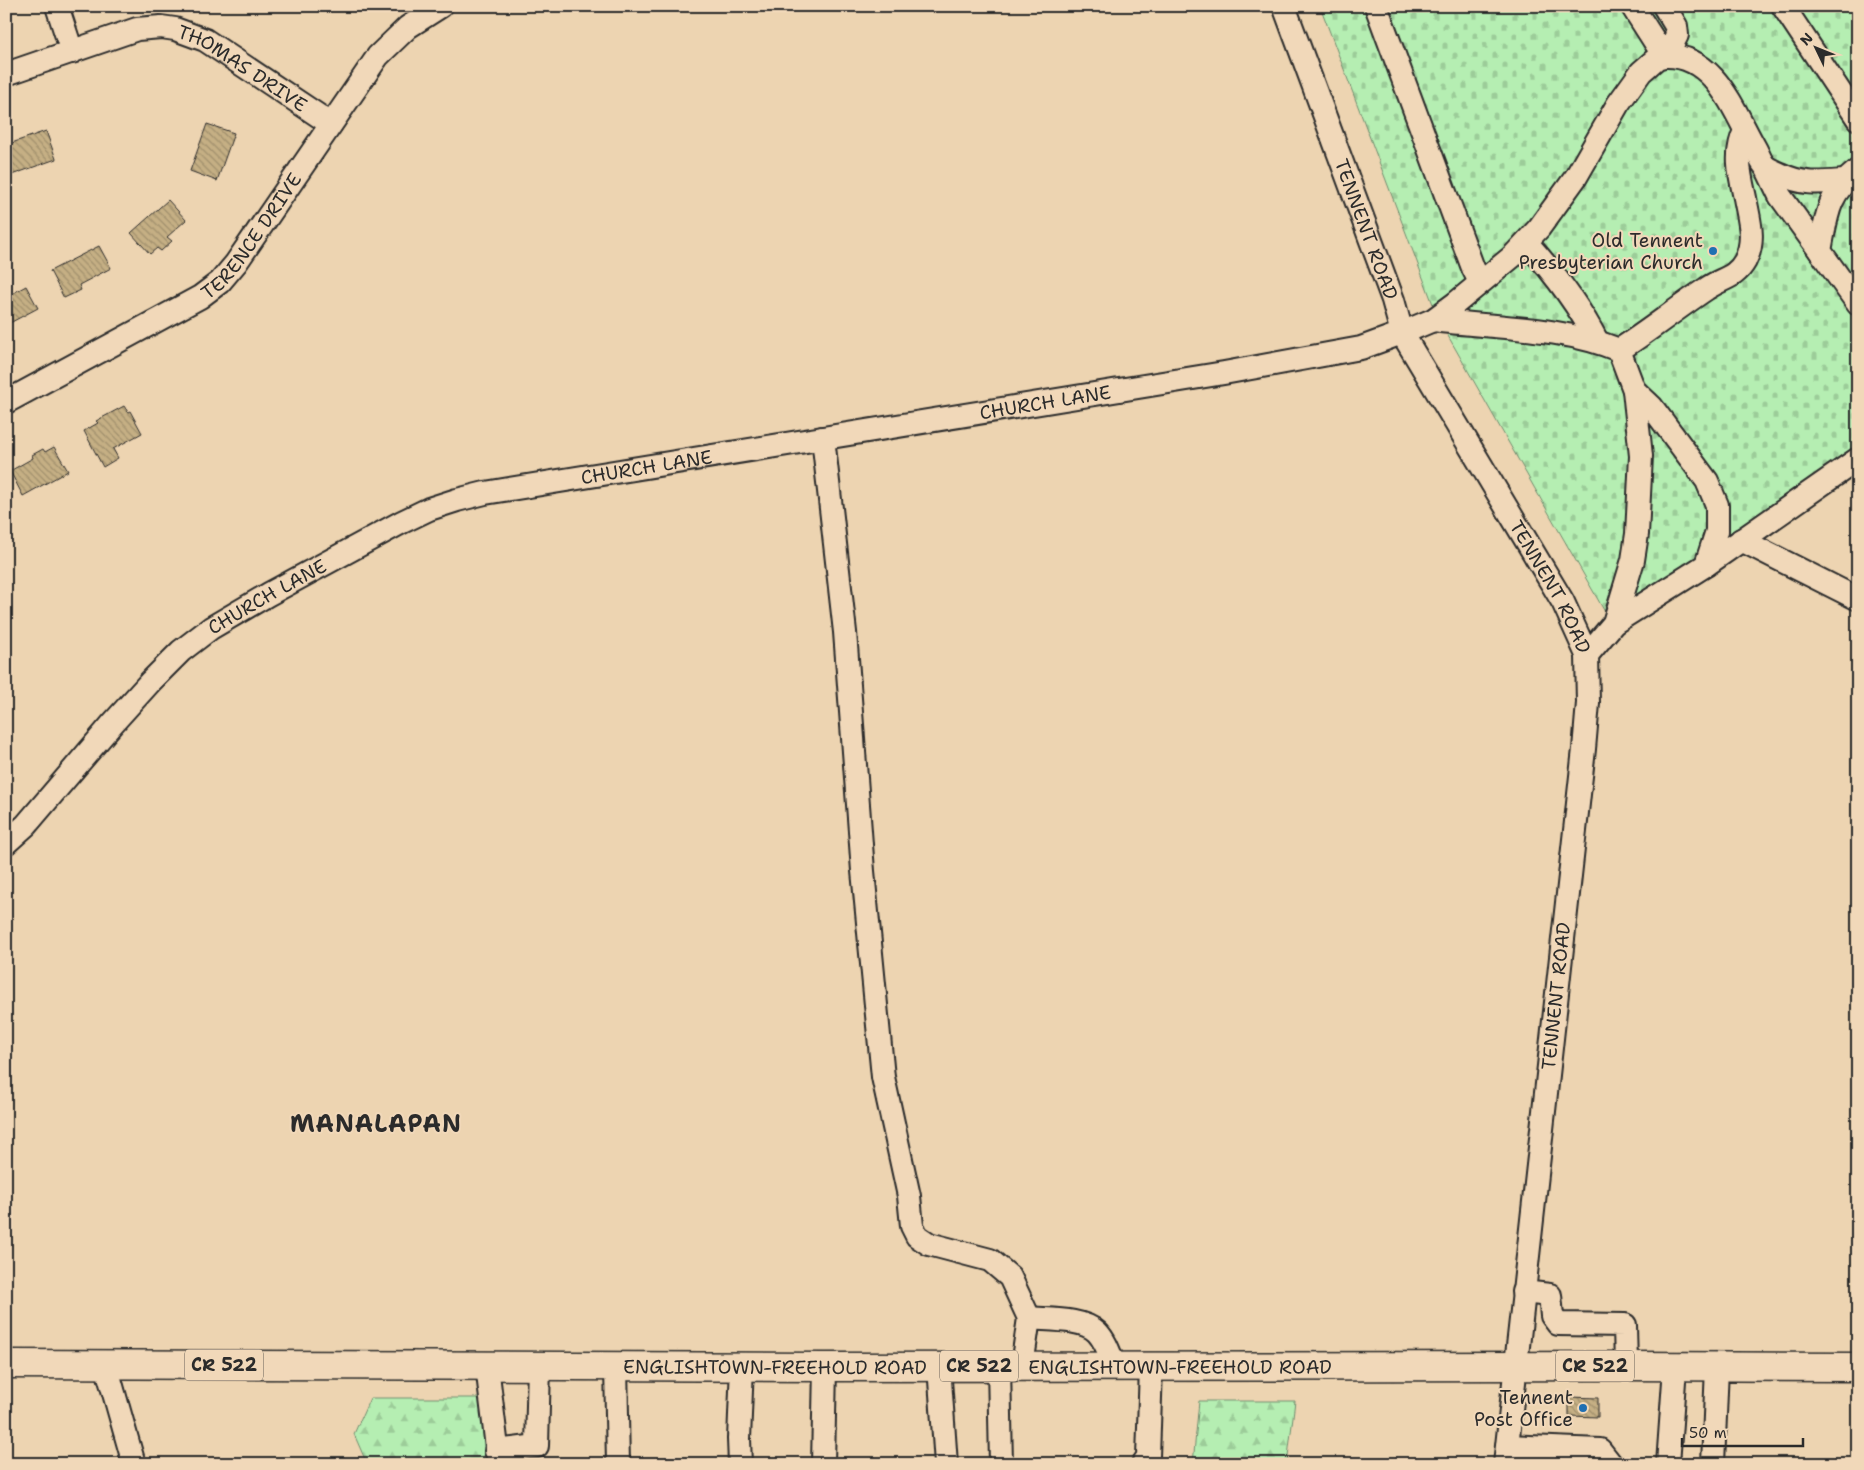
<svg xmlns="http://www.w3.org/2000/svg" width="1864" height="1470" font-family="'Shantell Sans',sans-serif">
<style>
.forest{fill:url(#forest-firs);stroke:#708c6e}
.cemetery{fill:url(#cemetery-stones);stroke:#708c6e}
.building{fill:url(#building-back-hatch);stroke:#2b2b2b}
.lines{fill:none;stroke-linecap:round;stroke-linejoin:round}
.minor-casing{stroke:#2b2b2b;stroke-width:26}
.major-casing{stroke:#2b2b2b;stroke-width:31}
.minor{stroke:#f1d8b9;stroke-width:22}
.major{stroke:#f1d8b9;stroke-width:28}
.poi-dot{fill:#1f6fb2;stroke:#f1d8b9;stroke-width:2}
.labels{text-anchor:middle;dominant-baseline:central;stroke-width:4;stroke-linejoin:round;paint-order:stroke}
.shield{fill:#f1d8b9;stroke:#665f56;stroke-width:1}
.shield-label{font-size:18px;font-weight:bold;fill:#2b2b2b}
.street-label{font-size:19px;fill:#2b2b2b;stroke:#f1d8b9}
.poi-label{font-size:19px;fill:#2b2b2b;stroke:#f1d8b9;text-anchor:end}
.district-label{font-size:24px;font-weight:bold;letter-spacing:1px;fill:#2b2b2b;stroke:#f1d8b9}
</style>
<defs>
<pattern id="forest-firs" width="22" height="20" patternUnits="userSpaceOnUse" patternTransform="scale(1.25)"><rect width="22" height="20" fill="#b5eeb2"/><path d="M5 1l3.5 6h-7zM16 11l3.5 6h-7z" fill="#9ccc99"/></pattern>
<pattern id="cemetery-stones" width="16" height="16" patternUnits="userSpaceOnUse" patternTransform="scale(1.25)"><rect width="16" height="16" fill="#b5eeb2"/><path d="M2 7V4a2 2 0 0 1 4 0v3zM10 15v-3a2 2 0 0 1 4 0v3z" fill="#9ccc99"/></pattern>
<pattern id="building-back-hatch" width="6" height="6" patternUnits="userSpaceOnUse" patternTransform="scale(1.25)"><rect width="6" height="6" fill="#c5af84"/><path d="M-1 5l2 2M0 0l6 6M5-1l2 2" fill="none" stroke="#a08f6c"/></pattern>
</defs>
<rect width="100%" height="100%" fill="#edd4b1"/>
<filter id="ink" filterUnits="userSpaceOnUse"><feTurbulence type="fractalNoise" baseFrequency=".02" numOctaves="2"/><feDisplacementMap in="SourceGraphic" scale="10" xChannelSelector="R" yChannelSelector="G"/><feConvolveMatrix kernelMatrix="1 2 1 2 8 2 1 2 1" color-interpolation-filters="sRGB"/></filter>
<g filter="url(#ink)">
<path class="forest" d="M370,1398H482L495,1464H367L354,1434Z
M1199,1401H1295L1287,1464H1193Z"/>
<path class="cemetery" d="M1320,6H1858V452L1609,619L1439,320Z"/>
<path class="building" d="M207,124L234,133L217,181L190,171Z
M46,131L56,159L6,177V145Z
M168,200L186,220L167,237L172,241L161,251L157,248L150,254L131,233Z
M99,246L111,268L79,285L81,290L64,298L50,271Z
M26,286L38,308L6,325V297Z
M124,406L128,412L130,411L142,433L113,449L118,458L103,467L84,431L98,423L96,421Z
M54,447L68,471L23,496L10,471L33,458L32,455L43,449L45,452Z
M1569,1397L1598,1398V1417L1569,1416Z"/>
<g class="lines">
<defs>
<g id="minor">
<path d="M57,6L72,52"/>
<path id="s1" d="M1284,6L1393,300L1402,333L1563,602L1587,655L1588,703L1584,749L1505,1464"/>
<path d="M1376,6L1473,268L1480,282"/>
<path d="M1632,6L1664,56C1715,53 1734,112 1755,148C1758,153 1761,163 1766,167C1770,170 1776,172 1780,174C1803,185 1818,183 1843,181"/>
<path d="M1783,6L1858,119"/>
<path id="s2" d="M6,74L137,29L161,27L175,29L205,40L331,124"/>
<path d="M1766,167L1780,196L1820,251"/>
<path d="M1858,170C1827,194 1827,215 1820,251L1858,304"/>
<path d="M1527,243C1553,272 1579,306 1597,341"/>
<path d="M1433,320C1494,328 1562,326 1619,350L1634,390L1641,456L1637,534L1633,560L1614,623L1587,655"/>
<path d="M1619,350C1649,331 1676,309 1706,289C1721,278 1735,279 1745,261C1756,240 1749,220 1745,198C1740,175 1734,153 1745,131"/>
<path id="s3" d="M6,402L200,297L220,282L236,263L378,56L408,27L441,6"/>
<path d="M823,438L845,632L863,871L883,1077L909,1196L912,1226L917,1236L929,1244L990,1260L1010,1277L1029,1318L1022,1366"/>
<path d="M1741,540L1858,599"/>
<path d="M1706,565L1858,459"/>
<path d="M1614,623L1706,565L1717,531V505L1707,481L1652,407L1634,390"/>
<path id="s4" d="M6,843L26,825L113,723L151,681L181,651L211,628L269,594L402,522L429,509L457,500L485,493L1224,373L1361,348L1402,333L1433,320L1456,303L1513,256L1539,228L1576,177L1618,104L1641,72L1657,58L1664,56L1671,47L1677,35L1676,26L1664,6"/>
<path d="M1523,1292L1550,1295L1552,1316L1558,1324L1625,1325L1626,1366"/>
<path d="M1029,1318C1048,1320 1083,1318 1097,1332C1106,1341 1110,1355 1115,1367"/>
<path d="M106,1365L134,1464"/>
<path d="M487,1366L499,1464"/>
<path d="M616,1366L618,1464"/>
<path d="M939,1366L946,1464"/>
<path d="M999,1366L1001,1464"/>
<path d="M1507,1446L1600,1450L1611,1464"/>
<path d="M496,1451L537,1446L539,1365"/>
<path d="M740,1464L739,1439L742,1366"/>
<path d="M823,1464L825,1367"/>
<path d="M1143,1464L1148,1457L1151,1367"/>
<path d="M1668,1464L1675,1367"/>
<path d="M1713,1464L1717,1367"/>
</g>
<g id="major">
<path id="s5" d="M6,1364L825,1367L1626,1366L1858,1367"/>
</g>
</defs>
<use href="#minor" class="minor-casing"/>
<use href="#major" class="major-casing"/>
<use href="#minor" class="minor"/>
<use href="#major" class="major"/>
</g>
</g>
<g class="poi-dot">
<circle cx="1713" cy="251" r="5"/>
<circle cx="1583" cy="1408" r="5"/>
</g>
<g class="labels">
<g class="shield">
<rect x="185" y="1349.5" width="78" height="31" rx="4"/>
<rect x="940" y="1350.5" width="78" height="31" rx="4"/>
<rect x="1556" y="1350.5" width="78" height="31" rx="4"/>
</g>
<g class="shield-label">
<text x="224" y="1365">CR 522</text>
<text x="979" y="1366">CR 522</text>
<text x="1595" y="1366">CR 522</text>
</g>
<g class="street-label">
<text stroke="none"><textPath href="#s2" startOffset="255">THOMAS DRIVE</textPath></text>
<text stroke="none"><textPath href="#s1" startOffset="238">TENNENT ROAD</textPath></text>
<text stroke="none"><textPath href="#s3" startOffset="301">TERENCE DRIVE</textPath></text>
<text stroke="none"><textPath href="#s4" startOffset="1172">CHURCH LANE</textPath></text>
<text stroke="none"><textPath href="#s4" startOffset="768">CHURCH LANE</textPath></text>
<text stroke="none"><textPath href="#s1" startOffset="642">TENNENT ROAD</textPath></text>
<text stroke="none"><textPath href="#s4" startOffset="362">CHURCH LANE</textPath></text>
<text transform="translate(1556 996) rotate(-84)">TENNENT ROAD</text>
<text stroke="none"><textPath href="#s5" startOffset="769">ENGLISHTOWN-FREEHOLD ROAD</textPath></text>
<text stroke="none"><textPath href="#s5" startOffset="1174">ENGLISHTOWN-FREEHOLD ROAD</textPath></text>
</g>
<g class="poi-label">
<text x="1703" y="240">Old Tennent<tspan x="1703" dy="22">Presbyterian Church</tspan></text>
<text x="1573" y="1397">Tennent<tspan x="1573" dy="22">Post Office</tspan></text>
</g>
<g class="district-label">
<text x="376" y="1124">MANALAPAN</text>
</g>
</g>
<rect width="1864" height="1470" fill="none" stroke="#f1d8b9" stroke-width="25"/>
<rect x="12" y="12" width="1839" height="1445" fill="none" stroke="#2b2b2b" stroke-width="2" filter="url(#ink)"/>
<g transform="translate(1816 48) rotate(313)" stroke="#f1d8b9" stroke-width="4" paint-order="stroke">
<path d="M0-4L9 19L0 12L-9 19Z" fill="#2b2b2b"/>
<text y="-8" font-size="14" font-weight="bold" text-anchor="middle" fill="#2b2b2b">N</text>
</g>
<path d="M1682 1438v8h121v-8" fill="none" stroke="#2b2b2b" stroke-width="2.5"/>
<text x="1689" y="1438" font-size="15" fill="#2b2b2b" stroke="#f1d8b9" stroke-width="4" paint-order="stroke">50 m</text>
</svg>
